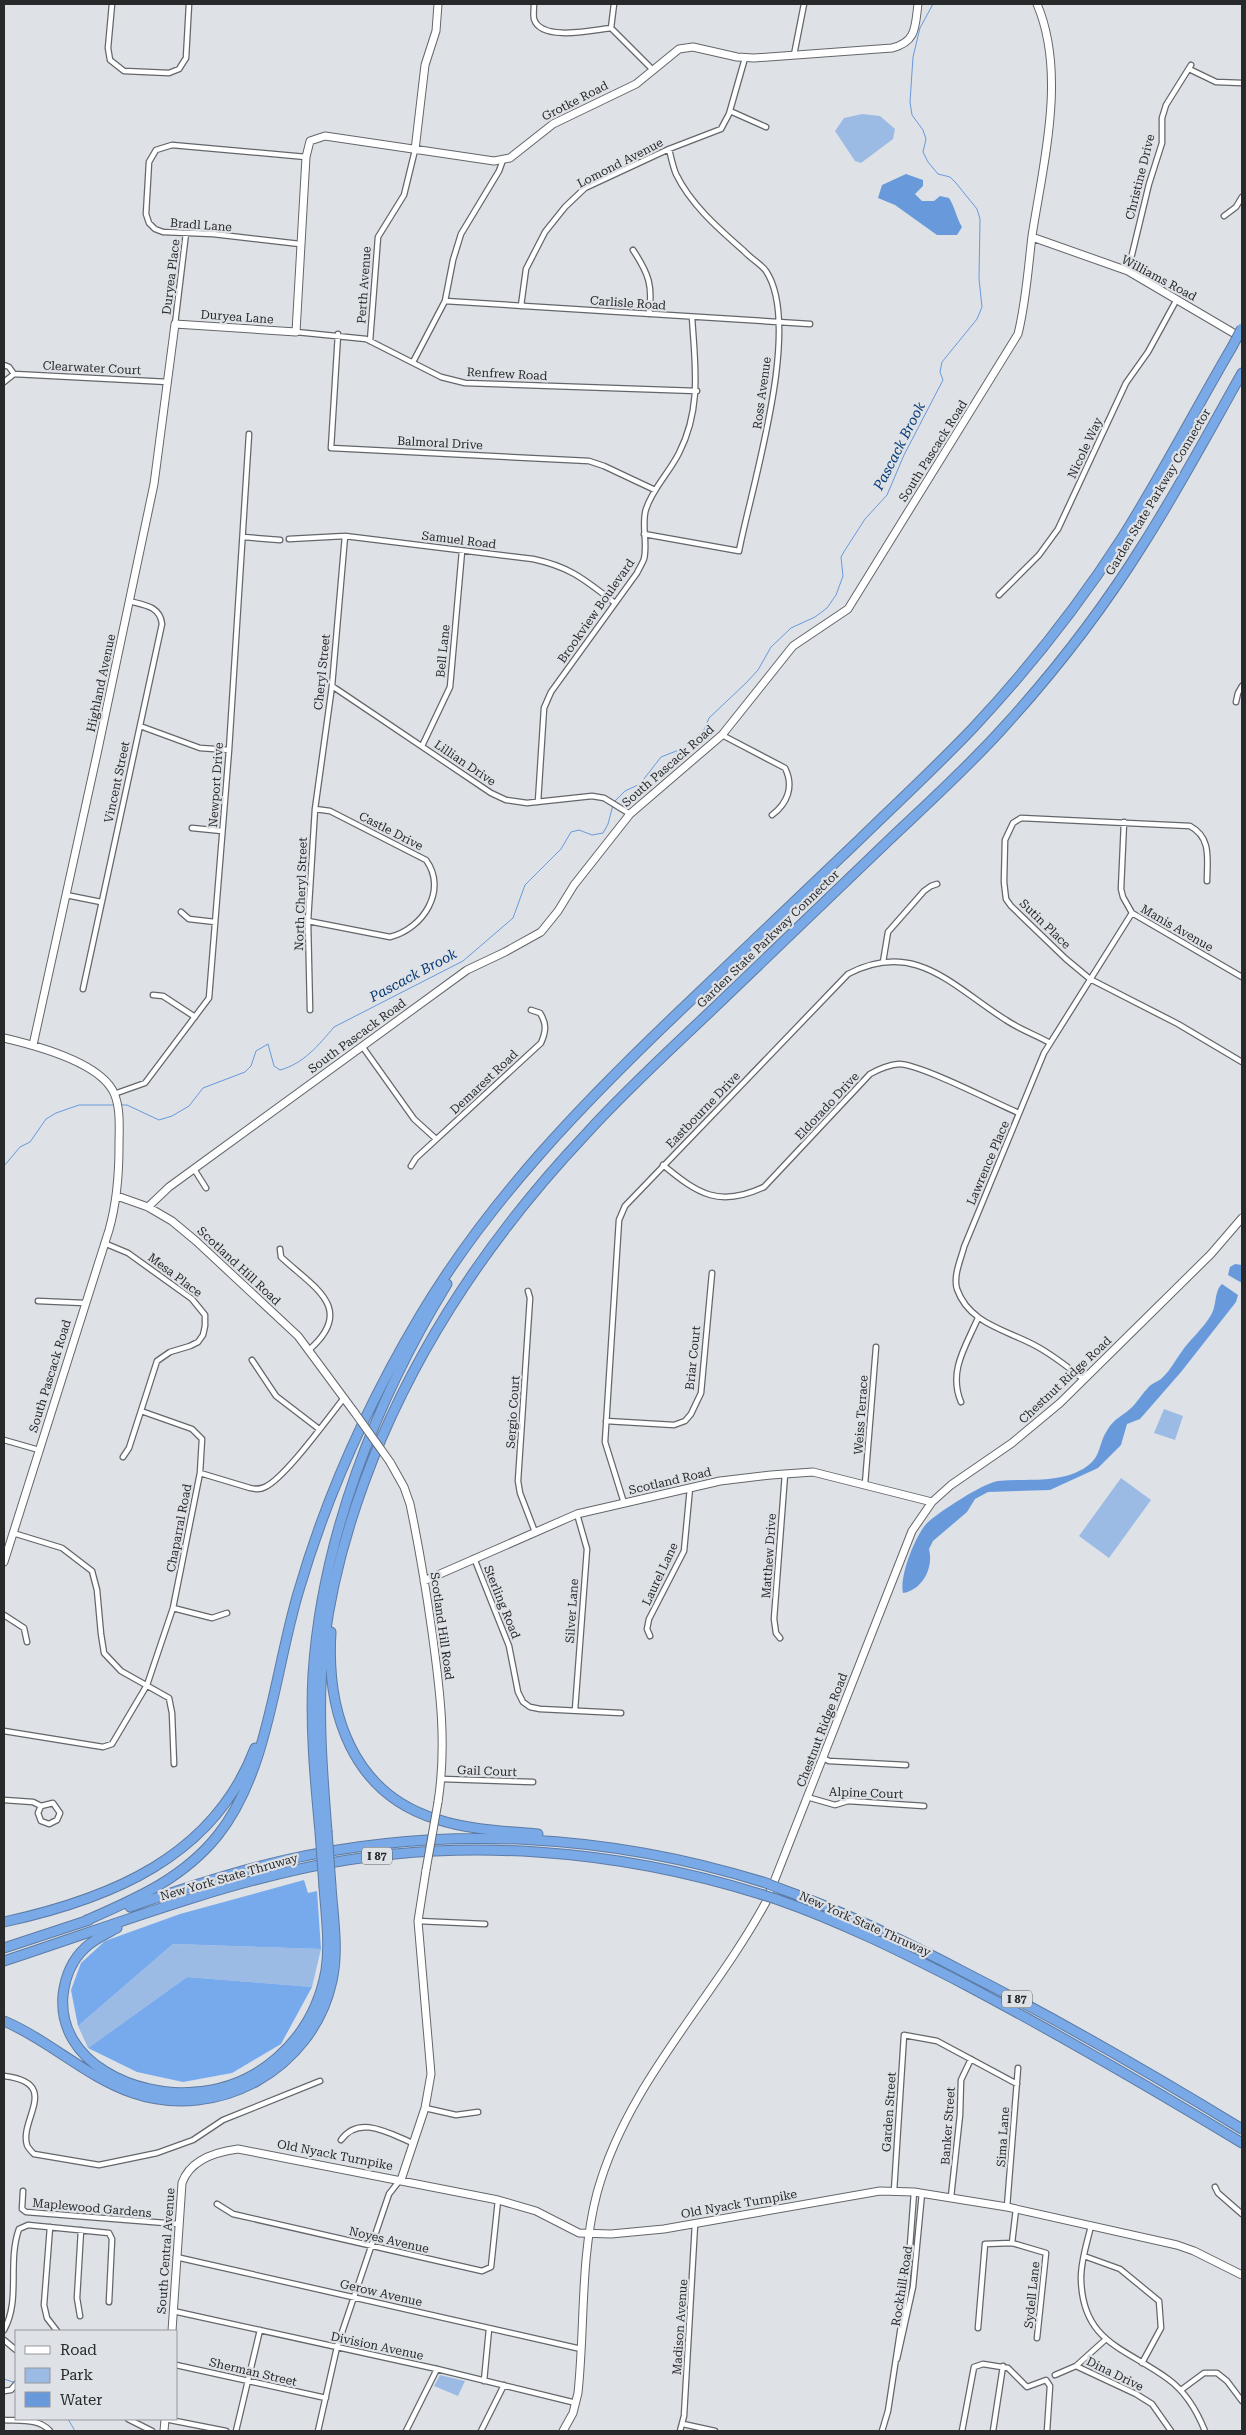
<svg xmlns="http://www.w3.org/2000/svg" width="1246" height="2435" font-family="'Roboto Serif',serif">
<style>
.green{fill:#9bbbe5}
.forest{fill:#77aaec}
.water{fill:#689adb}
.lines{fill:none;stroke-linecap:round;stroke-linejoin:round}
.stream{stroke:#689adb;stroke-width:1}
.street-casing{stroke:#63666a;stroke-width:7}
.secondary-casing{stroke:#63666a;stroke-width:9}
.highway-casing{stroke:#5d7ca5;stroke-width:11}
.street{stroke:#fff;stroke-width:4.5}
.secondary{stroke:#fff;stroke-width:7}
.highway{stroke:#7aa9e7;stroke-width:9}
.secondary-bridge-casing{stroke:#63666a;stroke-width:9;stroke-linecap:butt}
.highway-bridge-casing{stroke:#5d7ca5;stroke-width:11;stroke-linecap:butt}
.secondary-bridge{stroke:#fff;stroke-width:7}
.highway-bridge{stroke:#7aa9e7;stroke-width:9}
.labels{text-anchor:middle;dominant-baseline:central;stroke-width:4.5;stroke-linejoin:round;paint-order:stroke}
.shield{fill:#dee1e6;stroke:#5e6062;stroke-width:1}
.shield-label{font-size:11px;font-weight:bold;fill:#27292a}
.street-label{font-size:12px;fill:#27292a;stroke:#dee1e6}
.water-label{font-size:14px;font-style:italic;fill:#053a75;stroke:#dee1e6}
</style>
<rect width="100%" height="100%" fill="#dee1e6"/>
<path class="green" d="M862,114L880,116L895,129L893,139L861,163L855,161L835,131L844,118Z
M1164,1409L1183,1416L1175,1440L1154,1433Z
M1121,1478L1151,1500L1109,1558L1079,1536Z
M173,1944L321,1949L312,1987L187,1977L88,2048L78,2026Z
M440,2375L465,2381L458,2396L434,2386Z"/>
<path class="forest" d="M304,1880L308,1893L317,1891L321,1949L173,1944L78,2026L71,1990L81,1963L105,1941L180,1914Z
M187,1977L312,1987L281,2044L232,2073L183,2082L137,2072L88,2048Z"/>
<path class="water" d="M906,174L923,180V186L915,194L922,201H934L940,196L949,198C955,207 956,217 962,227L957,235H937L895,205L878,198L882,185Z
M1235,1264L1242,1265V1283L1228,1275L1230,1267Z
M1222,1284L1238,1295L1236,1302L1181,1372L1140,1419L1127,1424L1121,1445L1098,1468L1050,1490L988,1492L975,1499L967,1512L933,1541L929,1549C934,1568 922,1590 903,1593C899,1577 915,1536 927,1523C939,1512 983,1483 998,1481C1028,1478 1056,1484 1083,1469C1103,1457 1097,1445 1108,1429C1114,1419 1122,1416 1130,1409C1137,1403 1141,1395 1147,1389C1151,1383 1158,1382 1162,1378C1171,1370 1177,1357 1185,1347C1193,1337 1204,1327 1211,1315C1217,1306 1214,1291 1222,1284Z"/>
<g class="lines">
<path class="stream" d="M615,801L625,791L640,784L661,757L684,748L704,730L709,718L746,683L758,670L771,647L791,628L815,617L827,608L836,595L843,576L841,557L845,550L865,519L887,495L904,455L943,380L940,372L942,362L977,319L982,307L979,279L980,219L977,209L956,183L950,177L938,174L928,162L923,152L926,139L923,130L912,115L910,102L913,57L920,28L933,4
M122,1105H127L159,1120L172,1116L189,1106L203,1088L245,1072L251,1066L256,1051L268,1044L274,1066L280,1070C303,1064 319,1045 334,1027L463,961L513,918L525,885L561,849L571,832L579,830L592,835L603,833L608,824L613,805
M4,1166L20,1147L30,1142L46,1119L56,1113L79,1105H115
M4,2379L16,2383
M68,2419L75,2431"/>
<defs>
<path id="street" d="M112,4L108,48L110,60L124,71L169,73L179,69L186,58L189,4
M534,4C534,8 533,15 534,19C541,42 594,30 611,28
M614,4L611,28L653,70
M794,55L804,4
M1189,69L1216,82L1242,83
M730,111L766,127
M1224,216L1236,207L1242,197
M300,244L213,234L163,232L155,229L149,223L146,214L149,162L156,150L172,145L306,157
M633,250C649,274 653,286 649,314
M1128,271L1149,184L1162,143V118L1166,105L1191,65
M445,301L810,324
M521,306L526,269L545,232L565,207L585,188L669,149L721,129L729,114L745,58
M175,324L186,233
M296,332L366,339L441,377L465,383L697,391
M338,334L331,448L589,461L604,466L655,490
M370,341L378,237L404,195L415,150
M413,362L445,301L453,260L461,234L499,171L503,160
M4,365L9,367L14,374
M4,382L14,374L168,382
M644,534L739,551C751,488 803,326 766,271C761,264 750,258 744,251C719,229 691,205 676,174C673,167 671,157 669,149
M243,537L280,540
M289,539L345,536L533,559C571,567 585,580 615,603
M999,595L1039,555L1058,529L1126,383L1148,352L1177,299
M332,686L491,793L506,800L527,803L592,796L604,798L630,814
M1236,702L1238,693L1242,686
M140,726L200,748L229,750
M722,735L785,768C794,786 788,803 772,815
M422,746L450,687L462,551
M538,802L544,708L551,692L637,573C639,569 642,564 644,559C648,543 641,525 646,509C653,488 669,473 679,453C702,408 695,365 692,317
M1124,822L1121,889L1123,897L1132,913L1242,977
M192,828L222,831
M1207,881C1207,859 1212,838 1190,826L1021,818L1013,823L1005,840L1004,882L1006,899L1011,906L1066,959L1090,979L1178,1024L1242,1062
M66,895L101,902
M181,912L189,919L215,922
M308,921L390,937C423,929 448,890 426,860L330,811L315,809
M883,962L888,932L924,891L931,886L937,884
M83,989L162,624C160,606 144,605 129,601
M153,995L163,996L195,1017
M310,1010L308,921L315,809L332,686L345,536
M362,1046L414,1119L436,1139
M114,1094L145,1083L209,998L229,750L249,434
M663,1165C698,1194 719,1208 764,1187L870,1074C879,1069 888,1065 899,1064C920,1064 995,1103 1019,1113
M411,1166L416,1158L541,1043C546,1031 547,1024 540,1013L531,1010
M194,1169L206,1188
M104,1243L128,1253L192,1299L205,1315V1326L203,1335L198,1342L190,1346L170,1352L157,1361L129,1448L123,1457
M280,1249L281,1257C313,1287 356,1308 310,1349
M528,1291L530,1298L518,1481L520,1493L535,1532
M38,1301L84,1303
M252,1360L276,1396L319,1429
M1083,1379C1068,1367 1053,1355 1036,1346C1007,1330 969,1324 957,1289C953,1276 961,1259 964,1247L1044,1053L1132,913
M961,1402C948,1371 966,1346 978,1318
M606,1421L674,1425L685,1421L691,1414L701,1393L712,1273
M4,1440L39,1450
M200,1473L250,1488C255,1489 259,1490 265,1487C285,1478 328,1418 344,1398
M865,1484L876,1347
M624,1503L605,1442L619,1220L625,1206L848,974C915,939 952,986 1006,1020C1019,1029 1036,1035 1050,1043
M13,1533L62,1548L92,1571L97,1590L101,1634L104,1653L121,1671L169,1698L172,1713L174,1764
M474,1558L509,1646L518,1692L523,1702L530,1707L540,1709L621,1713
M173,1608L212,1618L227,1613
M4,1615L24,1628L27,1642
M650,1636L647,1629L649,1619L684,1551L690,1488
M780,1638L776,1633L774,1619L785,1474
M575,1710L587,1549L577,1514
M4,1731L103,1747L112,1744L147,1685L173,1608L200,1473L202,1439L192,1429L141,1411
M823,1758L829,1761L906,1765
M442,1779L533,1782
M807,1797L835,1805L848,1801L924,1806
M4,1800L33,1802L41,1806L53,1803L60,1813L57,1820L49,1824L41,1821L38,1813L41,1806
M418,1921L485,1924
M4,2076C62,2083 19,2119 27,2145C28,2148 32,2152 34,2154L99,2165L157,2153L193,2140L223,2120L320,2081
M425,2108L456,2115L478,2112
M341,2140C359,2114 390,2134 413,2143
M1215,2187L1218,2193L1242,2214
M23,2191L22,2209L26,2212L178,2224
M894,2191L904,2035L937,2041L1017,2084
M951,2197L960,2115L961,2080L971,2059
M217,2204L233,2214L482,2271L491,2267L498,2200
M1007,2207L1018,2068
M1091,2226C1087,2243 1081,2260 1081,2278C1082,2343 1126,2348 1168,2379C1186,2392 1197,2411 1205,2431
M50,2227L44,2305L47,2318L57,2331
M1012,2243L1016,2209
M1084,2256L1120,2269L1159,2301L1161,2328L1142,2363
M176,2257L581,2349
M173,2311L437,2369L576,2403
M80,2316L77,2298L81,2230
M978,2328L985,2244L1012,2243L1046,2253L1037,2338
M4,2330C21,2300 7,2262 19,2229L28,2225L109,2233L112,2239L109,2302
M1106,2339L1076,2366L1136,2394L1152,2404L1171,2431
M4,2340L16,2350
M897,2359L913,2287L922,2193
M176,2365L326,2398
M1055,2375L1076,2366
M484,2381L489,2329
M1181,2390L1204,2373H1217L1227,2381L1242,2401
M4,2391L11,2390L16,2384
M128,2419L152,2431
M165,2419L226,2431
M4,2420C19,2421 39,2418 50,2431
M683,2424L715,2431
M236,2431L260,2330
M318,2431L337,2347L389,2194L400,2180
M406,2431L437,2369
M481,2431L504,2385
M680,2431L684,2416L695,2224
M882,2431L888,2411L907,2286L914,2192
M962,2431L974,2367L983,2364L1008,2368L1027,2387L1046,2380L1050,2386L1047,2431
M993,2431L1003,2366"/>
<path id="secondary" d="M415,150L425,65L436,31L438,4
M1032,237L1128,271L1242,338
M4,1038C34,1045 100,1062 114,1093C121,1109 119,1129 119,1146C119,1175 117,1202 109,1230L4,1562
M33,1045L97,754L154,484L175,324L296,332L306,157L310,141L325,136L494,161L510,158L553,124L636,84L679,49L693,47L737,57L754,58L892,48C917,42 915,26 918,4
M117,1196L148,1207L172,1221L196,1241L298,1336L355,1413
M148,1207L169,1187L467,970L505,952L541,932L558,911L574,885L630,814L722,735L793,646L848,609L1018,334C1026,302 1028,269 1032,236C1043,164 1067,74 1037,4
M390,1462L404,1487L410,1504C419,1547 426,1589 432,1632C440,1690 447,1744 438,1802
M424,1581L577,1514L720,1481L771,1475L813,1472L932,1502
M401,2180L425,2108L431,2074L418,1921L426,1870
M172,2331L182,2183C190,2160 215,2152 238,2149L498,2200L536,2211L579,2233L611,2234L664,2229L880,2191L914,2192L1007,2207L1177,2245L1194,2251L1242,2275
M164,2431L165,2419
M563,2431L573,2413L578,2393C585,2327 580,2258 597,2193C627,2083 713,2000 766,1902L912,1531L932,1502L951,1485L1012,1443L1060,1403L1211,1254L1242,1218"/>
<path id="highway" d="M331,1632C326,1712 352,1793 436,1819C469,1830 504,1831 538,1834
M327,1831C322,1768 317,1706 324,1643C333,1571 354,1503 382,1437C431,1324 502,1223 586,1134C626,1090 670,1050 714,1008C772,953 830,897 888,841C927,804 967,768 1003,728C1055,671 1103,609 1144,543C1179,488 1210,430 1242,373
M320,1832C315,1779 310,1727 313,1674C322,1538 376,1400 447,1284
M781,1889C846,1912 907,1942 968,1974C1062,2022 1152,2074 1242,2129
M776,1899C842,1922 904,1953 966,1985C1060,2035 1151,2088 1242,2143
M130,1907C181,1889 232,1872 285,1860C445,1824 610,1834 766,1883
M85,1921C135,1899 183,1879 218,1835C269,1771 275,1668 299,1590C327,1494 369,1402 420,1316C491,1197 586,1100 686,1005C744,950 802,894 860,839C898,802 937,766 974,727C1029,668 1079,605 1122,538C1161,476 1195,410 1232,347
M4,1922C110,1899 214,1857 255,1748
M117,1928C106,1934 94,1939 85,1948C72,1960 65,1978 63,1995C57,2063 137,2098 195,2092C225,2090 254,2078 277,2058C303,2035 320,2004 326,1970C330,1943 326,1915 324,1887
M4,1948L89,1920
M4,1961C105,1928 205,1889 309,1867C459,1836 616,1849 760,1894
M4,2021C49,2040 86,2077 133,2093C218,2122 313,2069 332,1981C339,1950 333,1917 331,1886"/>
</defs>
<use href="#street" class="street-casing"/>
<use href="#secondary" class="secondary-casing"/>
<use href="#highway" class="highway-casing"/>
<use href="#street" class="street"/>
<use href="#secondary" class="secondary"/>
<use href="#highway" class="highway"/>
<defs>
<path id="secondary-bridge" d="M355,1413L390,1462
M426,1870L438,1802"/>
<path id="highway-bridge" d="M1232,347L1242,328
M327,1831L331,1886
M320,1832L324,1887
M766,1883L781,1889
M760,1894L776,1899"/>
</defs>
<use href="#secondary-bridge" class="secondary-bridge-casing"/>
<use href="#highway-bridge" class="highway-bridge-casing"/>
<use href="#secondary-bridge" class="secondary-bridge"/>
<use href="#highway-bridge" class="highway-bridge"/>
</g>
<g class="labels">
<g class="shield">
<rect x="362" y="1847.5" width="30" height="17" rx="4"/>
<rect x="1002" y="1990.5" width="30" height="17" rx="4"/>
</g>
<g class="shield-label">
<text x="377" y="1856">I 87</text>
<text x="1017" y="1999">I 87</text>
</g>
<g class="street-label">
<text transform="translate(575 101) rotate(-27)">Grotke Road</text>
<text transform="translate(620 163) rotate(-27)">Lomond Avenue</text>
<text transform="translate(1140 177) rotate(-76)">Christine Drive</text>
<text transform="translate(201 225) rotate(4)">Bradl Lane</text>
<text transform="translate(171 277) rotate(-83)">Duryea Place</text>
<text transform="translate(1159 278) rotate(28)">Williams Road</text>
<text transform="translate(364 285) rotate(-86)">Perth Avenue</text>
<text transform="translate(628 303) rotate(4)">Carlisle Road</text>
<text transform="translate(237 317) rotate(4)">Duryea Lane</text>
<text transform="translate(92 368) rotate(3)">Clearwater Court</text>
<text transform="translate(507 374) rotate(3)">Renfrew Road</text>
<text transform="translate(762 393) rotate(-82)">Ross Avenue</text>
<text transform="translate(440 443) rotate(3)">Balmoral Drive</text>
<text transform="translate(1085 448) rotate(-65)">Nicole Way</text>
<text transform="translate(933 451) rotate(-58)">South Pascack Road</text>
<text transform="translate(1158 492) rotate(-59)">Garden State Parkway Connector</text>
<text transform="translate(459 540) rotate(7)">Samuel Road</text>
<text transform="translate(596 611) rotate(-55)">Brookview Boulevard</text>
<text transform="translate(443 651) rotate(-84)">Bell Lane</text>
<text transform="translate(322 672) rotate(-84)">Cheryl Street</text>
<text transform="translate(101 683) rotate(-78)">Highland Avenue</text>
<text transform="translate(465 763) rotate(34)">Lillian Drive</text>
<text transform="translate(668 766) rotate(-41)">South Pascack Road</text>
<text transform="translate(117 782) rotate(-78)">Vincent Street</text>
<text transform="translate(216 785) rotate(-86)">Newport Drive</text>
<text transform="translate(391 831) rotate(27)">Castle Drive</text>
<text transform="translate(301 894) rotate(-88)">North Cheryl Street</text>
<text transform="translate(1045 924) rotate(44)">Sutin Place</text>
<text transform="translate(1177 928) rotate(30)">Manis Avenue</text>
<text transform="translate(768 939) rotate(-44)">Garden State Parkway Connector</text>
<text transform="translate(357 1036) rotate(-36)">South Pascack Road</text>
<text transform="translate(484 1082) rotate(-43)">Demarest Road</text>
<text transform="translate(827 1106) rotate(-47)">Eldorado Drive</text>
<text transform="translate(703 1110) rotate(-46)">Eastbourne Drive</text>
<text transform="translate(988 1163) rotate(-67)">Lawrence Place</text>
<text transform="translate(239 1266) rotate(43)">Scotland Hill Road</text>
<text transform="translate(175 1275) rotate(37)">Mesa Place</text>
<text transform="translate(693 1358) rotate(-84)">Briar Court</text>
<text transform="translate(50 1376) rotate(-73)">South Pascack Road</text>
<text transform="translate(1065 1380) rotate(-43)">Chestnut Ridge Road</text>
<text transform="translate(513 1412) rotate(-86)">Sergio Court</text>
<text transform="translate(861 1415) rotate(-86)">Weiss Terrace</text>
<text transform="translate(670 1481) rotate(-13)">Scotland Road</text>
<text transform="translate(179 1528) rotate(-79)">Chaparral Road</text>
<text transform="translate(769 1556) rotate(-86)">Matthew Drive</text>
<text transform="translate(660 1574) rotate(-65)">Laurel Lane</text>
<text transform="translate(502 1602) rotate(68)">Sterling Road</text>
<text transform="translate(572 1611) rotate(-86)">Silver Lane</text>
<text transform="translate(442 1626) rotate(82)">Scotland Hill Road</text>
<text transform="translate(822 1730) rotate(-69)">Chestnut Ridge Road</text>
<text transform="translate(487 1771) rotate(2)">Gail Court</text>
<text transform="translate(866 1793) rotate(2)">Alpine Court</text>
<text transform="translate(229 1877) rotate(-16)">New York State Thruway</text>
<text transform="translate(865 1924) rotate(24)">New York State Thruway</text>
<text transform="translate(889 2112) rotate(-86)">Garden Street</text>
<text transform="translate(948 2126) rotate(-86)">Banker Street</text>
<text transform="translate(1003 2137) rotate(-86)">Sima Lane</text>
<text transform="translate(335 2155) rotate(11)">Old Nyack Turnpike</text>
<text transform="translate(739 2204) rotate(-10)">Old Nyack Turnpike</text>
<text transform="translate(92 2208) rotate(5)">Maplewood Gardens</text>
<text transform="translate(389 2240) rotate(13)">Noyes Avenue</text>
<text transform="translate(166 2251) rotate(-86)">South Central Avenue</text>
<text transform="translate(902 2286) rotate(-81)">Rockhill Road</text>
<text transform="translate(381 2293) rotate(13)">Gerow Avenue</text>
<text transform="translate(1032 2295) rotate(-84)">Sydell Lane</text>
<text transform="translate(680 2327) rotate(-86)">Madison Avenue</text>
<text transform="translate(377 2346) rotate(12)">Division Avenue</text>
<text transform="translate(253 2372) rotate(13)">Sherman Street</text>
<text transform="translate(1115 2374) rotate(26)">Dina Drive</text>
</g>
<g class="water-label">
<text transform="translate(899 446) rotate(-63)">Pascack Brook</text>
<text transform="translate(413 975) rotate(-28)">Pascack Brook</text>
</g>
</g>
<rect width="1246" height="2435" fill="none" stroke="#27292a" stroke-width="10"/>
<rect x="15" y="2330" width="162" height="90" fill="#dee1e6" stroke="#95979b"/>
<rect x="25" y="2346" width="25" height="8" fill="#ffffff" stroke="#95979b"/>
<text x="60" y="2355" font-size="15" fill="#27292a">Road</text>
<rect x="25" y="2368" width="25" height="15" fill="#9bbbe5" stroke="#95979b"/>
<text x="60" y="2380" font-size="15" fill="#27292a">Park</text>
<rect x="25" y="2392" width="25" height="15" fill="#689adb" stroke="#95979b"/>
<text x="60" y="2405" font-size="15" fill="#27292a">Water</text>
</svg>
